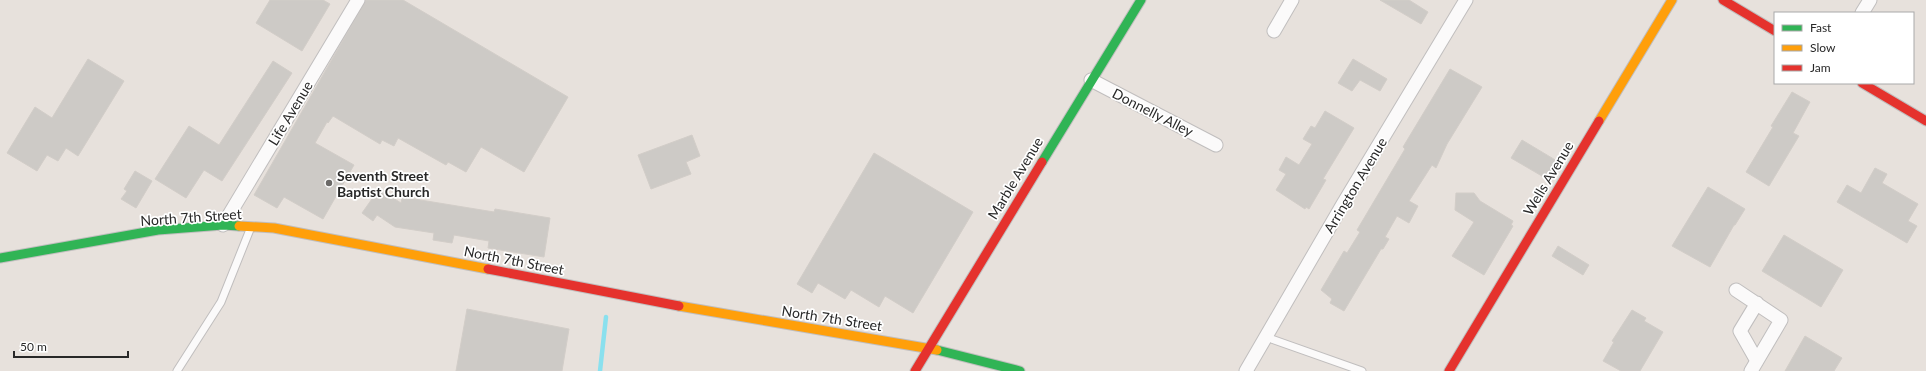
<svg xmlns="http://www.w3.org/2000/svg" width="1926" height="371" font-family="Lato,sans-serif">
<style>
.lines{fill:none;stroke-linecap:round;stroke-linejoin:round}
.stream{stroke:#8ae0ee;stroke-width:4.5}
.building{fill:#cdcac6;stroke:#d2cdc8}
.lane-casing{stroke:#c0bebe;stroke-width:9}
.street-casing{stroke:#c0bebe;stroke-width:15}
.fast-casing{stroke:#c0bebe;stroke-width:11}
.slow-casing{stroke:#c0bebe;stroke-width:11}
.jam-casing{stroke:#c0bebe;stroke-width:11}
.lane{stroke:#fbfafa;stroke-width:7}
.street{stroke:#fbfafa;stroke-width:13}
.fast{stroke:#30b455;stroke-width:9}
.slow{stroke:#ff9f0a;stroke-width:9}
.jam{stroke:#e5322d;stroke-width:9}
.poi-dot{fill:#6b6967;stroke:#fff;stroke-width:1.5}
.labels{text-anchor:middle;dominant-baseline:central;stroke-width:3.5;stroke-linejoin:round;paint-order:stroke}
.street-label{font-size:14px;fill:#282828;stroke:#fff}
.poi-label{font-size:14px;font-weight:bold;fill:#282828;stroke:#fff;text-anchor:start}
</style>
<rect width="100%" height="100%" fill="#e7e1dc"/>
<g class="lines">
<path class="stream" d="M600,371L606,317"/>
</g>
<path class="building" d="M270,0H323L330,4L302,51L256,23Z
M366,0H403L568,97L524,172L481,147L466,172L448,162L446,165L398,138L394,146L382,140L380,144L333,116L328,123L327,122L315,143L354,165L323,219L284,197L277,208L254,195Z
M1380,0H1409L1428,12L1421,24Z
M88,59L124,81L78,156L66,148L58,161L47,155L37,171L7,153L35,107L52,118Z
M1353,59L1387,79L1380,91L1360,80L1352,91L1338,83Z
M273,61L292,73L222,181L204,170L186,198L155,179L189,126L219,145Z
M1450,69L1482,87L1447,144L1436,168L1432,165L1409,201L1418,206L1409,223L1397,216L1385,237L1389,239L1383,249H1381L1344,311L1330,303L1332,299L1321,290L1344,251L1347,253L1360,232L1357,230L1405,149L1403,147Z
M1792,92L1810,102L1793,133L1799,136L1769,186L1746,172L1773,127L1771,126Z
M1325,111L1354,128L1323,179L1326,180L1309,209L1306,207L1305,209L1276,190L1286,174L1279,170L1286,157L1299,165L1312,144L1303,139L1311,126L1315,128Z
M692,135L700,156L686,162L691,174L651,189L638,155Z
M1522,140L1557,161L1547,179L1511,158Z
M874,153L973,212L913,313L885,296L879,307L851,290L845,299L818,283L812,293L797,284Z
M1875,168L1887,174L1882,183L1918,204L1908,221L1917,226L1907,243L1837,202L1847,185L1861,193Z
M135,171L152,181L136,208L121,199L127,191L124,189Z
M1708,187L1745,209L1735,225H1734L1710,267L1672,246Z
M379,189L401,203L402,197L494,212L495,209L550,218L544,257L488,248L489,241L454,235L452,243L433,240L434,233L395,227L377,215L373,221L362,213Z
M1456,193H1474L1480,201L1513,221L1511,225L1513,226L1484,275L1452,256L1474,222L1455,210Z
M1784,235L1843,270L1821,307L1762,271Z
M1558,246L1589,265L1583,275L1552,256Z
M467,309L569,329L562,371H456Z
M1632,310L1646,318L1644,321L1663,332L1640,371H1621L1603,361L1614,342L1612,341Z
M1805,336L1842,358L1834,371H1785Z"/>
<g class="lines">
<defs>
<path id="lane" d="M1266,337L1362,371
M177,371L221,302L251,227"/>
<path id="street" d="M1862,13L1870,0
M1274,31L1292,0
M1091,80L1216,145
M223,225L358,0
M1736,290L1781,320L1751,371
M1757,361L1740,331L1757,303
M1246,371L1343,204L1466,0"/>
<path id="fast" d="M1042,162L1141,0
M0,258L158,230L223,225L239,226
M937,350L1020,371"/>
<path id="slow" d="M1599,121L1672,0
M239,226L274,228L488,269
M679,306L937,350"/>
<path id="jam" d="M1723,0L1775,31
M1862,83L1926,121
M488,269L679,306
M915,371L1042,162
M1449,371L1599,121"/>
</defs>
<use href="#lane" class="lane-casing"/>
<use href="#street" class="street-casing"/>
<use href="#fast" class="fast-casing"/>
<use href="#slow" class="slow-casing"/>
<use href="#jam" class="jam-casing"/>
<use href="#lane" class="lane"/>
<use href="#street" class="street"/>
<use href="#fast" class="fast"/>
<use href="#slow" class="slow"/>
<use href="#jam" class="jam"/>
</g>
<circle class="poi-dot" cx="329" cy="183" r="4"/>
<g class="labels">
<g class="street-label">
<text transform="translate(1153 112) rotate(27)">Donnelly Alley</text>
<text transform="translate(290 113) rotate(-59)">Life Avenue</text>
<text transform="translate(1015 178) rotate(-59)">Marble Avenue</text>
<text transform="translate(1548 178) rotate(-59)">Wells Avenue</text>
<text transform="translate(1355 185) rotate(-59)">Arrington Avenue</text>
<text transform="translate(191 217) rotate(-4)">North 7th Street</text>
<text transform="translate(514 260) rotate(11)">North 7th Street</text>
<text transform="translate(832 318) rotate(9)">North 7th Street</text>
</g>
<g class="poi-label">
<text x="337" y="175">Seventh Street<tspan x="337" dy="16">Baptist Church</tspan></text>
</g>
</g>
<rect x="1774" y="12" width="140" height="72" fill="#ffffff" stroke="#a9a9a9"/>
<rect x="1782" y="25" width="20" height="6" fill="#30b455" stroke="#a9a9a9"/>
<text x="1810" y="32" font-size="12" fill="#282828">Fast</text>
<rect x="1782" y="45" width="20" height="6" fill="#ff9f0a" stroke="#a9a9a9"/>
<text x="1810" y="52" font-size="12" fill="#282828">Slow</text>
<rect x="1782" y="65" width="20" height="6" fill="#e5322d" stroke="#a9a9a9"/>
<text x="1810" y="72" font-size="12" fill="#282828">Jam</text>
<path d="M14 351v6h114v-6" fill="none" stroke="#282828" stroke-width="2"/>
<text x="20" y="351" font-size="12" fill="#282828" stroke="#ffffff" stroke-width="3" paint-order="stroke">50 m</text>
</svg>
